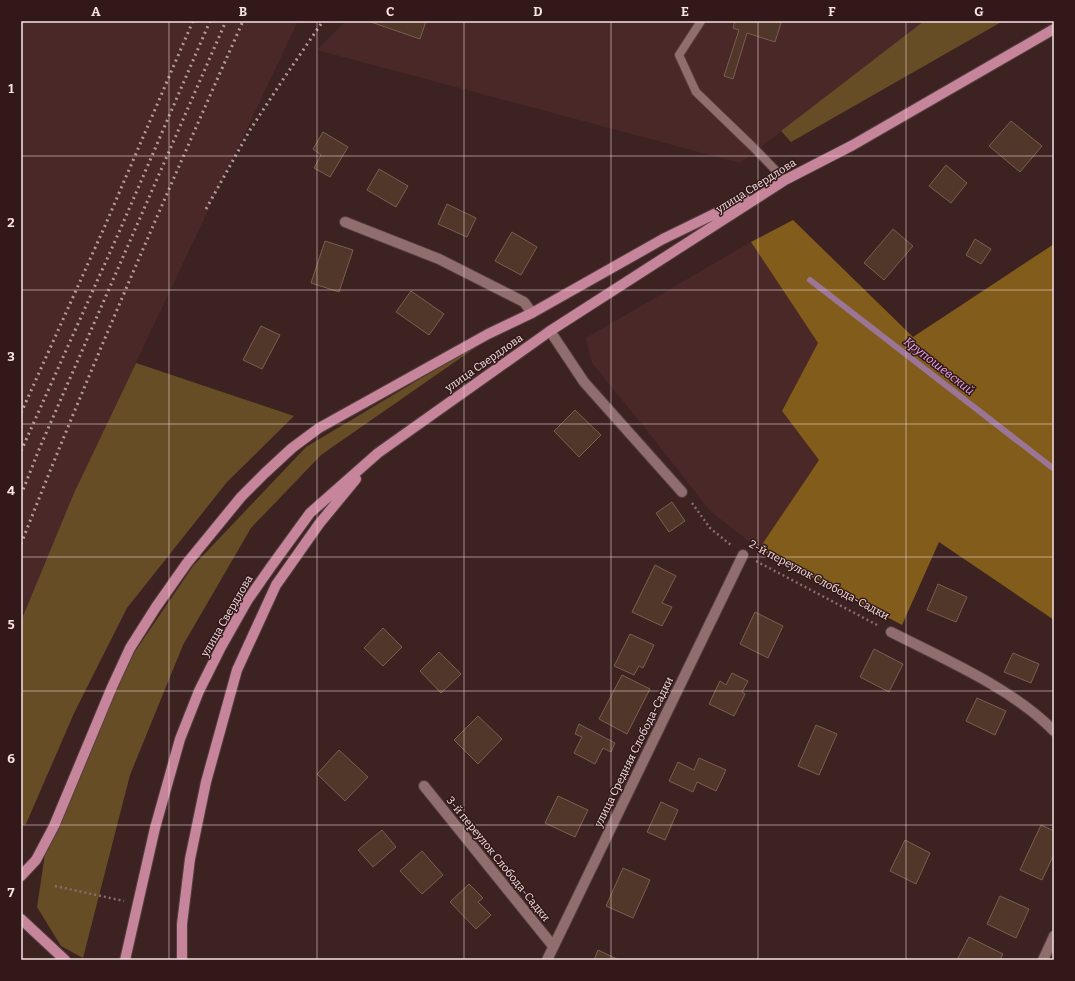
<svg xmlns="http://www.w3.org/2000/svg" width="1075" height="981" font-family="Bitter,serif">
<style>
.built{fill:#4b2828}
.green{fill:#664d26}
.forest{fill:#825c1a}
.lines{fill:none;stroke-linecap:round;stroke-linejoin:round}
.stream{stroke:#9a7596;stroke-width:6}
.building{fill:#50372a;stroke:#7a5e50}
.lane-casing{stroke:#563e3f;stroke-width:10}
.street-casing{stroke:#563e3f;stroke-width:12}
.primary-casing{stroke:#563e3f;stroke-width:12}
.path{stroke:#856d6d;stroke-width:2.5;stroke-dasharray:2 3;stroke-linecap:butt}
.lane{stroke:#8f6e6d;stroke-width:8}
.street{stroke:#8f6e6d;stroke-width:10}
.primary{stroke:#c7859c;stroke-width:10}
.rail{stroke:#b19b9b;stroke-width:3;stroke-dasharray:2 4;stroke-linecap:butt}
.grid{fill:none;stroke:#f7e4e4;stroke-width:1;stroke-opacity:0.55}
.labels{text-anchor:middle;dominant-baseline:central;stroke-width:3;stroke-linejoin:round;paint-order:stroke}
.street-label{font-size:11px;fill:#f7e4e4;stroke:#321818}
.water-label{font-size:12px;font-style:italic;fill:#eba7f0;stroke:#321818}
.neatline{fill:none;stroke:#f7e4e4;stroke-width:1.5}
.grid-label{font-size:13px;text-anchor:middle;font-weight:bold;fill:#f7e4e4}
</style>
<rect width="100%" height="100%" fill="#3d2222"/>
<path class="built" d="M21,21H298L74,493L21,621Z
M346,21H924L740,163L317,50Z
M751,242L818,343L782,411L819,460L759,549L710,511L649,433L592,363L586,338Z"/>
<path class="green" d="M924,21H1003L791,142L781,131Z
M495,334L321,455L251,528L183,645L130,775L83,958L61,946L37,907L45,854L119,675L193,566L306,447Z
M136,363L294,416L227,482L127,608L75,711L26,824L21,826V621L74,493Z"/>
<path class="forest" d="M793,220L913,337L1054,244V620L939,542L902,625L759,549L819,460L782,411L818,343L751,242Z"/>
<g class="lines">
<path class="stream" d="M810,280L1054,469"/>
</g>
<path class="building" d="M371,21H426L420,39L371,22Z
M735,21H775L781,23L775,42L747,33L733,79L724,76L739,30L733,28Z
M1011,121L1042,146L1020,172L989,146Z
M323,132L348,147L330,177L314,168L321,155L313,149Z
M946,165L967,183L951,203L929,186Z
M379,169L408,186L396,207L367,190Z
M447,204L476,218L467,237L438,224Z
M893,229L913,246L884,280L864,263Z
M512,232L537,247L521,275L495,261Z
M975,239L991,249L981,264L966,255Z
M325,241L353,250L339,292L311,283Z
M411,291L444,314L429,335L396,312Z
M261,326L280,335L262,369L243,360Z
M575,410L601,435L579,457L554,431Z
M672,502L685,521L669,532L656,513Z
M655,565L676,576L662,603L672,607L662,626L632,612Z
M938,584L967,597L956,622L927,610Z
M755,612L783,626L768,658L740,644Z
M383,628L402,647L383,666L364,648Z
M630,634L654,645L643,668L639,666L634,675L614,666Z
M874,649L903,664L889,692L860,677Z
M439,652L461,674L441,693L420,671Z
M1013,653L1039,664L1031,683L1004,672Z
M732,673L748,681L742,692L745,694L734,716L709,704L720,681L726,685Z
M622,675L650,689L627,734L599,719Z
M977,698L1006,711L995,735L966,721Z
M478,716L502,739L478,764L454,740Z
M579,724L615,743L611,752L603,748L595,764L574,753L582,737L575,734Z
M816,725L837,734L819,775L798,766Z
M339,750L368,777L345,801L317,774Z
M699,758L726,770L716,791L697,782L693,792L669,781L678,762L694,770Z
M558,796L588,810L575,837L545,823Z
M661,802L678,810L665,840L647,832Z
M1041,825L1054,831V854L1042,880L1020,870Z
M382,830L396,847L373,867L358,850Z
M905,840L930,853L916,884L890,871Z
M422,851L443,875L422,894L400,871Z
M623,868L650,880L633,918L606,906Z
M469,884L483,898L478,902L491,915L476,929L450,902Z
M1000,896L1029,909L1016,938L987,924Z
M969,937L1003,954L1000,960H957Z
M598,950L619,960H594Z"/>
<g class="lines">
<defs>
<path id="lane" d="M701,21L679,55L696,92L753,147L785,180"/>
<path id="street" d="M345,222L439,259L524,302L532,313
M550,331L584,382L682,492
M891,632C944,659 1012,688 1054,731
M424,786L553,946
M547,960L743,555
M1043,960L1054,936"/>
<path id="primary" d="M21,876L36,860L54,826L112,687L130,648L156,607L187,563L241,497L265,473L292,448L319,428L488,334L532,313L663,239L745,199
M21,919L65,960
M125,960L155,828L180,739L199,691L221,647L247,601L270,568L310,513L378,453L550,331L785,180L853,145L1054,29
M182,960V924L190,859L206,782L237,670L276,585L319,524L356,479"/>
</defs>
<use href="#lane" class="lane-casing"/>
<use href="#street" class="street-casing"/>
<use href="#primary" class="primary-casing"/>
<path class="path" d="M692,503L710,528L732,546
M756,561L879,626
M55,886L124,901"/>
<use href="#lane" class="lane"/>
<use href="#street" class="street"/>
<use href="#primary" class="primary"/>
<path class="rail" d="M206,209L250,130L284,78L323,21
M21,413L104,228L193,21
M21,451L120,230L210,21
M21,495L40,447L226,21
M21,544C90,368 166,195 243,21"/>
</g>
<path class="grid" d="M169,21V960M317,21V960M464,21V960M611,21V960M758,21V960M906,21V960M21,156H1054M21,290H1054M21,424H1054M21,557H1054M21,691H1054M21,825H1054"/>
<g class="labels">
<g class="street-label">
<text transform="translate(756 186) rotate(-32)">улица Свердлова</text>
<text transform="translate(484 363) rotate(-35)">улица Свердлова</text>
<text transform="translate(819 580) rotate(28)">2-й переулок Слобода-Садки</text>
<text transform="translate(227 616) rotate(-60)">улица Свердлова</text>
<text transform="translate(634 752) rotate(-64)">улица Средняя Слобода-Садки</text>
<text transform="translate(498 859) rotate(51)">3-й переулок Слобода-Садки</text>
</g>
<g class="water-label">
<text transform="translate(939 366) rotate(38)">Крупошевский</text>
</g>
</g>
<rect width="1075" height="981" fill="none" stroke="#321818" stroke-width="44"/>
<rect x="22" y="22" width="1031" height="937" class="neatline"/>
<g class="grid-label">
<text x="96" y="16">A</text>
<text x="243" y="16">B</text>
<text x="390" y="16">C</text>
<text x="538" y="16">D</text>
<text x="685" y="16">E</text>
<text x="832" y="16">F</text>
<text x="979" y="16">G</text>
<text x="11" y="93">1</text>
<text x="11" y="227">2</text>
<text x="11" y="361">3</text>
<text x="11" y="495">4</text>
<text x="11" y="629">5</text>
<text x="11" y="763">6</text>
<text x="11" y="897">7</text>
</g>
</svg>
